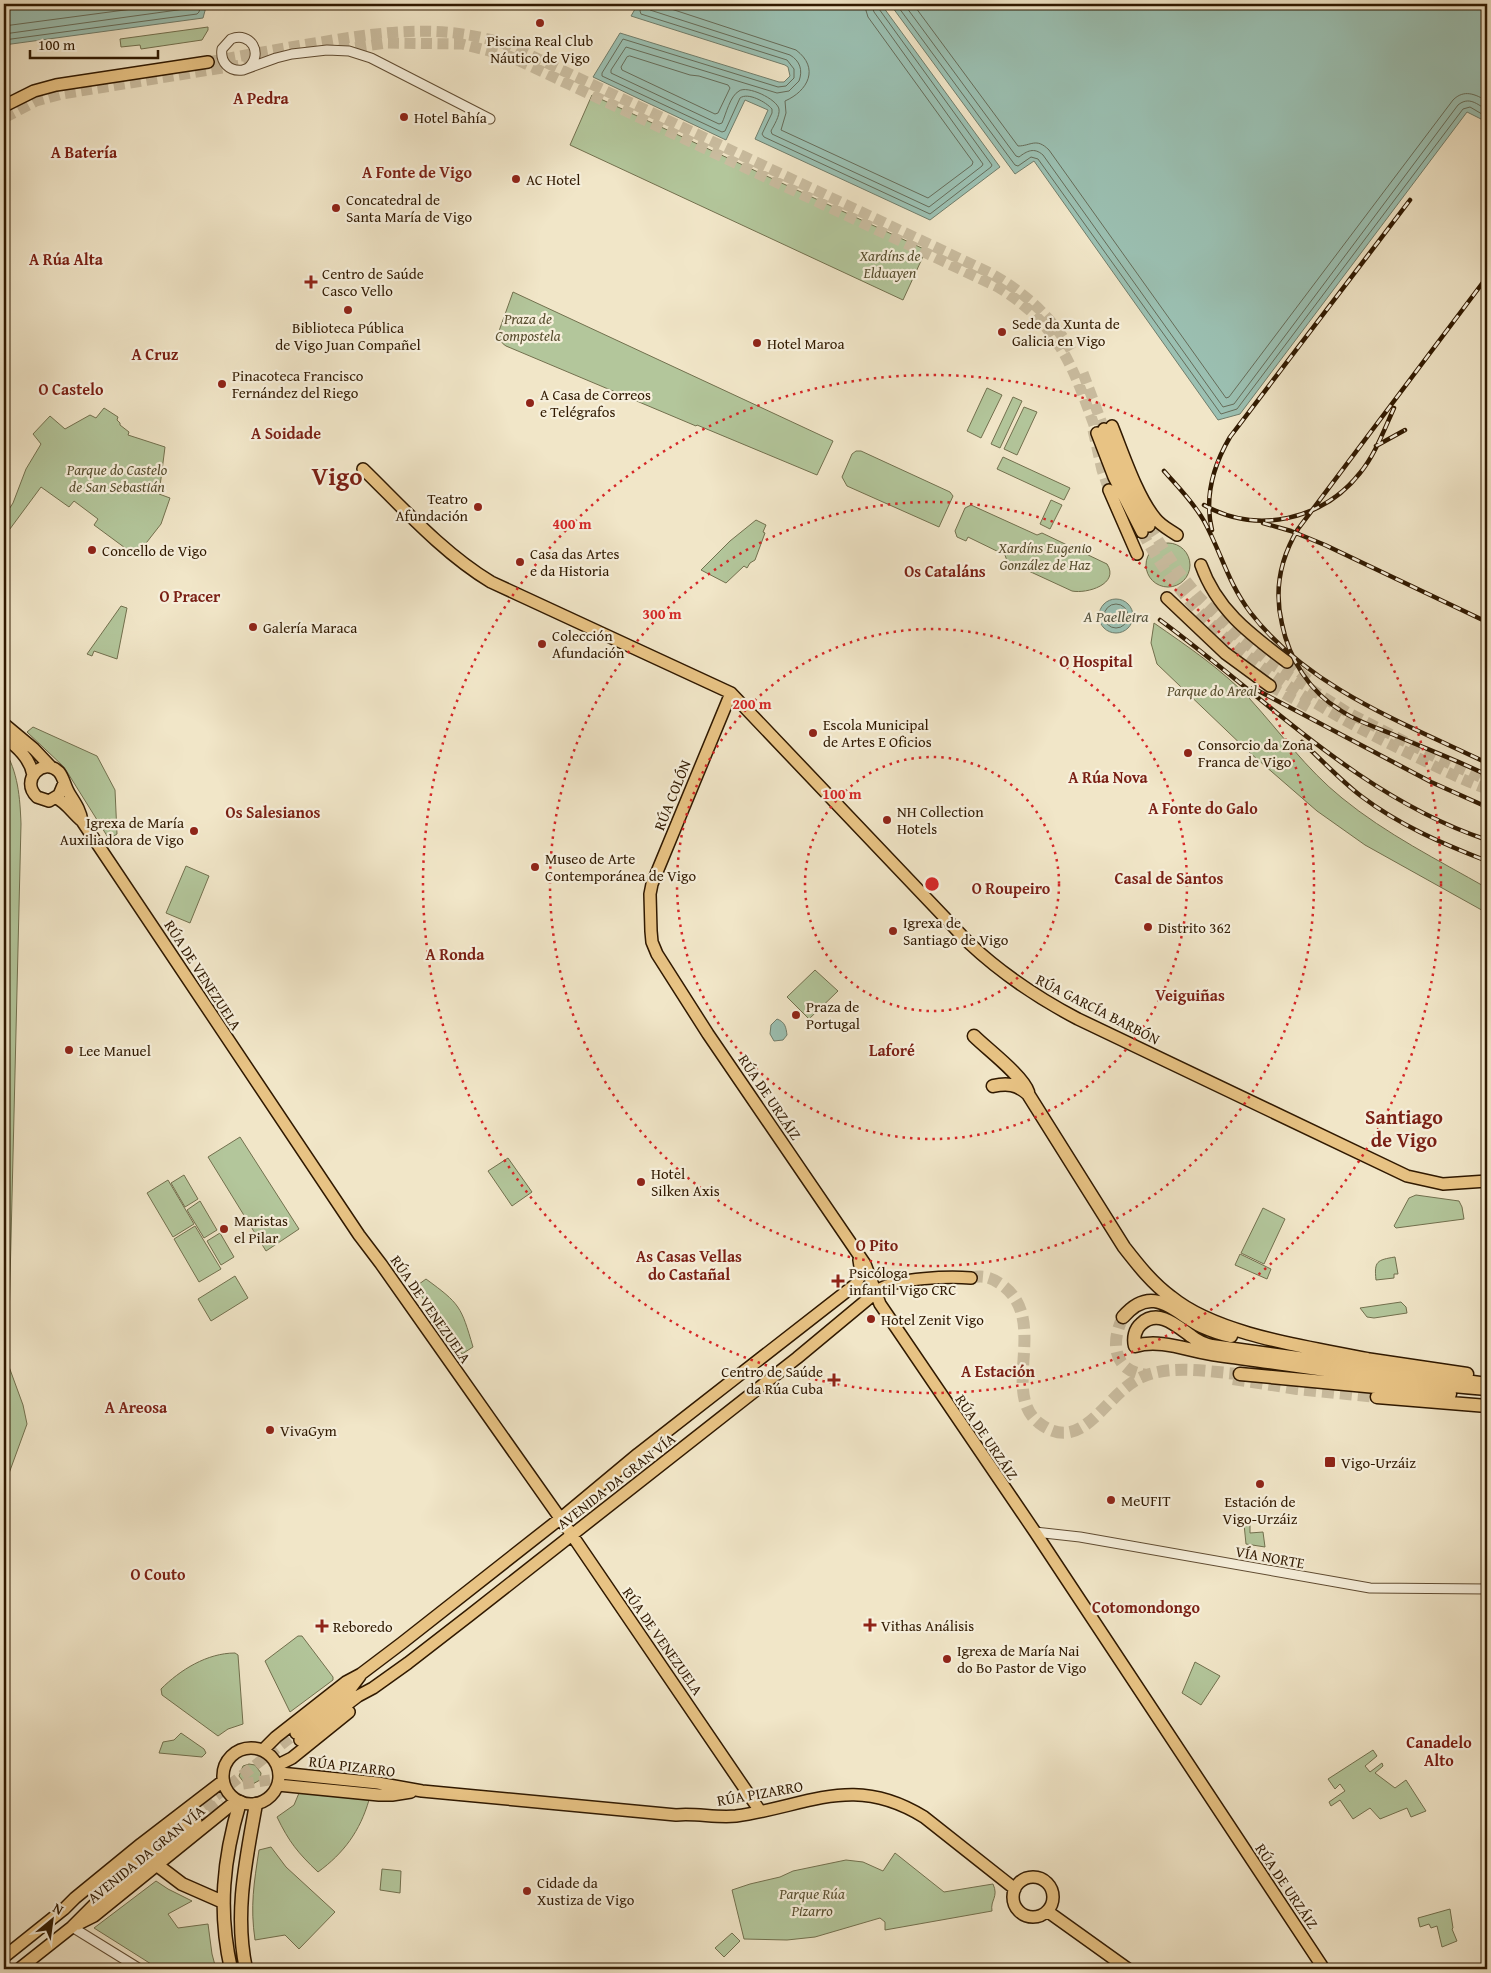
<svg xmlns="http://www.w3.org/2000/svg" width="1491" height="1973" font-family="'Gentium Book Plus',serif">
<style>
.green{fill:#b3c69b;stroke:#72704e}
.water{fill:#9bc0b2;stroke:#707d6b}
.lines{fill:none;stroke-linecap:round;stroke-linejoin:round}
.shore{stroke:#666c59;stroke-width:1}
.major-tunnel{stroke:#cabda0;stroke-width:11;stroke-dasharray:11 5.5;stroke-linecap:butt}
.highway-tunnel{stroke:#cabda0;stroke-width:12;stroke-dasharray:12 6;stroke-linecap:butt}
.minor-casing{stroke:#604c32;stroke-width:11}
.major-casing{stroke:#301900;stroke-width:14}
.highway-casing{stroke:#301900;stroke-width:15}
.minor{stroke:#f6efdb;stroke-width:9}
.major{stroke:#e8c384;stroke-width:11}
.highway{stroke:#e8c384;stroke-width:12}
.rail-casing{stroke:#301900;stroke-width:4.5}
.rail{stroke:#f6efdb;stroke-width:2.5;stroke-dasharray:8;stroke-linecap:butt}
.ring{fill:none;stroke:#d62828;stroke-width:2.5;stroke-dasharray:2.5 5}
.poi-dot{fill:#8f2418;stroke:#f6efdb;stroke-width:2}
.labels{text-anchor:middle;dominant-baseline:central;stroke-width:4.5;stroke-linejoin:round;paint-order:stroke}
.poi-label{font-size:15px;fill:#301900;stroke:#f6efdb;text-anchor:start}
.park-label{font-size:15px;font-style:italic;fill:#574d2e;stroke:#f6efdb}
.street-label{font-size:15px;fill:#301900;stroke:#f6efdb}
.neighbourhood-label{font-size:16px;font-weight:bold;fill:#7a1f14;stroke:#f6efdb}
.water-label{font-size:16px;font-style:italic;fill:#55533e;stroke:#f6efdb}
.district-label{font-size:20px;font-weight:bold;fill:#7a1f14;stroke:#f6efdb}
.town-label{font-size:25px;font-weight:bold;fill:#7a1f14;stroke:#f6efdb}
.centre{fill:#d62828;stroke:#f6efdb;stroke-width:2.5}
.ring-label{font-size:15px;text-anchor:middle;font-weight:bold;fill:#d62828;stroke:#f6efdb;stroke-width:4.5;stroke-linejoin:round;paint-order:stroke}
</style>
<rect width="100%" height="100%" fill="#f1e6c8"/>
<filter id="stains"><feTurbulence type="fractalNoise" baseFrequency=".004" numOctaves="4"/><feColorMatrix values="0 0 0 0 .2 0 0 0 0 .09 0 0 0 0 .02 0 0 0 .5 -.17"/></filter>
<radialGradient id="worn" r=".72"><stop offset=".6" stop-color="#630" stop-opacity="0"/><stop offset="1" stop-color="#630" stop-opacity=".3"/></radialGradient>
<path class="green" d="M208,27V30L202,40L141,49L140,45L121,47L120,39Z
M592,95L926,250L903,300L570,145Z
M513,292L833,441L817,475L697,425L696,426L506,346C500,342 498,338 499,331Z
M987,388L1002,395L981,438L967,431Z
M1013,397L1022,401L1000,448L991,444Z
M1024,407L1037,412L1017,455L1004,449Z
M104,408L118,417L117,420L120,423V425L129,432L128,435L165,447L159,494L170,498L161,524L136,556L94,525L98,519L74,501L69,507L41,487L4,537V517L13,503L26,469L41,444L33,434L50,416L65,429L90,415L96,418Z
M856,451H861L950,492L953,496L939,527L847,486L842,477L852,454Z
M1003,457L1070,488L1064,500L997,469Z
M1051,500L1062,505L1050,529L1040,524Z
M971,505L1037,535L1042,533L1107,564C1120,584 1087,594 1072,591L1007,561L1005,555L968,537L966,541L957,537L955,531L965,508Z
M756,520L766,525L763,532L765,533L755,560L750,563L747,568L744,566L726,583L701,570L730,541Z
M1146 565a22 22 0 1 1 44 0a22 22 0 1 1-44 0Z
M121,606L127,608L117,659L94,651L92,656L87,654Z
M1154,623C1187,646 1220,668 1249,698C1280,732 1306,769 1342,798C1386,834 1438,860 1487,888V913L1365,845L1317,811L1249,752L1157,664L1151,643Z
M33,727L97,756L115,790L117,834L109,839L64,767L27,732Z
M4,749C18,772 20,797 21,824L8,1364L23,1405L27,1424L4,1487Z
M186,866L209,876L190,923L166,913Z
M815,970L838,991L809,1019L787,997Z
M240,1137L299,1229L266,1251L208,1157Z
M508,1158L532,1192L512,1206L488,1171Z
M184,1175L198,1199L185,1207L171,1183Z
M168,1180L194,1224L173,1237L147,1193Z
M1416,1195L1459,1201L1462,1207L1464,1219L1396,1228L1394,1226L1409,1198Z
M200,1201L217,1230L204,1238L187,1210Z
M1263,1208L1285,1219L1264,1264L1241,1253Z
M195,1226L221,1269L199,1282L174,1239Z
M220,1233L234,1257L221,1265L207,1241Z
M1240,1254L1271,1269L1267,1279L1235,1265Z
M1395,1257L1398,1274H1394V1278L1376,1280C1374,1261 1377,1260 1395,1257Z
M235,1276L248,1298L211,1321L198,1299Z
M426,1279C460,1304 461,1306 473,1347L462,1354L415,1287Z
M1401,1302L1406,1307L1407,1313L1374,1318L1367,1317L1360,1308Z
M1244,1524H1250V1533L1263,1532L1265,1547L1246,1544Z
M298,1636H302L333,1677V1680L290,1712L265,1661Z
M235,1653L238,1655L243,1724L228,1729L218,1736L162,1695L161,1689C180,1670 207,1653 235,1653Z
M1195,1662L1220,1676L1201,1705L1182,1693Z
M181,1733L204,1749L206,1753L202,1757L159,1753L163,1742L174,1740Z
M1373,1750L1377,1756L1365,1766L1370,1772L1382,1763L1383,1766L1375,1773L1395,1788L1406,1780L1426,1811L1411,1817L1407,1808L1380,1819L1370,1808L1353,1819L1340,1800L1331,1806L1329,1802L1345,1791L1340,1784L1335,1789L1328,1779Z
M249,1764L255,1765L261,1773L260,1780L251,1785L245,1784L239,1776L243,1766Z
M299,1793L369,1800C360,1831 344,1853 318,1872C298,1853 289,1842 277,1817L294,1805Z
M271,1847L286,1867L335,1912L299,1949L285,1935L255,1940C250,1906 254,1883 259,1850Z
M895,1853L944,1892L993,1884C999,1897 990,1900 992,1911L885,1930V1922L880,1918L815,1937L787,1940L744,1939L732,1890L750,1884L780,1877L793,1871L846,1860L863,1862L883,1871Z
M382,1869L401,1871L400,1893L380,1890Z
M156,1881L168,1889L192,1901L168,1914L178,1928L208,1924L212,1954L216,1969H159L94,1928Z
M1450,1909L1453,1928L1452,1929L1457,1941L1442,1947L1437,1926L1431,1928L1429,1924L1420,1927L1418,1918Z
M732,1933L740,1941L724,1957L715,1948Z"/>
<path class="water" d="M4,4H204L206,7L203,18L4,45Z
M638,4H881L1000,167L930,220L755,139L768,110L745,100L726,140L593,77L620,33L779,82H784L790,76L788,67L785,65L631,16Z
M890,4H1487V122L1467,112L1240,414L1218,420L1034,161L1015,174Z
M1099 616a17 17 0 1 1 34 0a17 17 0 1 1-34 0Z
M777,1019C785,1022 786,1027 787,1035L783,1040L774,1041L770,1034L771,1025Z"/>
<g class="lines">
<path class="shore" d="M642,4L640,11L641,14L787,60L794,69V78L786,86L778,87L623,39L602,73V76L722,132L725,131L740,98C748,92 766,102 772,109V113L762,134L764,137L930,214L991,167L992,165L879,9L878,4
M648,4L650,10L790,55C800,61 803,70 799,81L789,91L777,93L626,47L611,70V73L719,124L722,123C726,114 730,96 739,91C747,85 777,99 779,109C780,116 774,125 771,131L772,134L929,207L982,166L983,164L874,12L871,4
M656,4L796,50C820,68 808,91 785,101L786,113L781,130L928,198L972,165L973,162L868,17L864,4
M896,4L1015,165L1018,166L1031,157L1038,159L1221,414L1237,409L1463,109L1470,107L1487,117
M904,4L1016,156L1019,157C1027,151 1034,147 1043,155L1223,407L1234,404L1458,105C1469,96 1477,104 1487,110
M913,4L1018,146C1031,146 1036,137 1049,150L1226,398L1229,397L1453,100C1464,89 1475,94 1487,101
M4,26L170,4
M4,34L192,8L194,4
M4,40L197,14L199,12L201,4
M630,56L690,75L699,76L728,85L730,88L718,113L715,114L622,70L621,67L627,57Z
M1104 616a12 12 0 1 1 24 0a12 12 0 1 1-24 0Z"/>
<path class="major-tunnel" d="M339,50L386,43L462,44L509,56L998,287C1061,326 1073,368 1097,433
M208,62C246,55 283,48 321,42C386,31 447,23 511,46L990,273C1024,292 1051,316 1071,350
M4,118L36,101L62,94L259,62
M1083,373L1104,429
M1093,430L1102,470L1109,490
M1149,526L1178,571L1199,597L1239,637L1270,663L1347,712L1437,758L1487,780
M1142,532C1196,635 1297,698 1398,748C1427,762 1457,778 1487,789
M1287,662L1311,682
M1270,686L1310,708
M243,1784L276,1779L291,1781
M190,1816L295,1734
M196,1822L222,1801"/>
<path class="highway-tunnel" d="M971,1278C982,1275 990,1277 999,1283C1052,1317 999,1392 1039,1423C1083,1457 1105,1393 1142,1377C1172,1364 1208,1372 1240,1374
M1123,1317C1110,1343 1113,1373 1149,1375
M1233,1379L1297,1389L1377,1397"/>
<defs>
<path id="minor" d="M248,68C264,54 251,31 231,39L222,49C220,62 229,72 243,70L276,58L292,54L327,50L349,51L371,58L490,119
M1035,1532L1080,1537L1370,1588L1487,1589
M72,1927L140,1969"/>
<path id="major" d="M4,106L34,91L56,85L208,62
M1112,426C1123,453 1137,496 1155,518C1161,526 1170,530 1177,535
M1104,429L1130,491L1149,526
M1097,433L1114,477L1142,532
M363,469C403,508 443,553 491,582L731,693L969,943C1002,974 1038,998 1078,1019L1407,1176L1443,1184L1487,1181
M1109,490L1137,554
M1201,565C1217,610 1250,634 1287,662
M1167,598L1225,653L1270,686
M731,693L652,884L650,894L651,931L652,942L657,954L708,1034L865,1264L880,1304L1035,1532L1324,1969
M4,724L34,749L51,767
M4,737C17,747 30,758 33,775
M64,783L59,795L49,801L37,797C19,780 44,756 59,772C64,778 65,787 69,793C75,803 80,809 82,821
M56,798C66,802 73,814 82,821L359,1235L381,1264L572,1535L760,1811
M296,1733L351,1688L360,1676
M300,1740L358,1696L373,1688L408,1663L470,1615L797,1358L880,1289C898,1278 949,1276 971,1278
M223 1776a28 28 0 1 1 56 0a28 28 0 1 1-56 0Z
M263,1750L276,1737L346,1682L361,1674L402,1643L566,1514L638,1454L856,1284L861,1273L859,1260
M278,1765L292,1758L349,1712
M280,1773L378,1783L422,1791L676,1815C696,1813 716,1818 736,1816C809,1806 853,1773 924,1817L1015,1889
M278,1785L379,1795H392L411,1792
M1013 1897a20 20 0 1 1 40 0a20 20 0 1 1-40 0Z
M105,1883L190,1816
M1047,1911L1128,1969
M78,1924L94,1916L236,1801
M4,1957L64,1909L75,1898L141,1844L223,1781
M19,1969L72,1927L104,1895L196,1822"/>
<path id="highway" d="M974,1036C987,1049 1023,1076 1028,1092
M993,1086C1007,1083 1017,1084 1028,1094L1124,1247C1138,1265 1152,1283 1171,1297C1217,1335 1308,1347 1367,1359
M1123,1317C1152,1283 1173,1311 1201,1326C1210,1330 1220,1334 1231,1336
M1359,1358L1467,1374
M1240,1374L1450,1394
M1487,1384L1212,1346C1204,1344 1197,1341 1191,1336C1177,1326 1158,1308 1141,1324C1135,1329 1133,1338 1135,1346C1162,1338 1191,1352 1218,1355C1307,1367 1397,1382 1487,1389
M1377,1397L1487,1406
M157,1865L182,1884L223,1902
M231,1969C218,1911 223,1859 240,1802
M246,1969C234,1913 246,1860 256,1804"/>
</defs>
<use href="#minor" class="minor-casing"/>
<use href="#major" class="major-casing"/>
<use href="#highway" class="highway-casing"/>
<use href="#minor" class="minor"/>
<use href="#major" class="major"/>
<use href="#highway" class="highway"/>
<defs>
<path id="rail" d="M1487,277L1298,529C1280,559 1274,591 1282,624C1289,659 1310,692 1340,710C1356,721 1375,727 1392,734C1424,748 1456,760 1487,775
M1376,446L1405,430
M1164,471C1178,487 1194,503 1204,521C1221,552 1228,583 1250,612C1308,688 1404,723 1487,763
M1204,505C1257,535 1323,520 1360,473C1375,455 1384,430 1394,408
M1263,523L1291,531L1325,545L1487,622
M1212,530C1204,497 1213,466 1230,437L1410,200
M1160,620C1266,698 1359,797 1487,840
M1253,688L1431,782L1487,807
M1302,742C1322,760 1340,780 1361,796C1399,825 1443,844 1487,861"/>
</defs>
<use href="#rail" class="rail-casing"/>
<use href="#rail" class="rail"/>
</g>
<g class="ring">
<circle cx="932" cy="884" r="127"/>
<circle cx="932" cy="884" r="255"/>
<circle cx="932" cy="884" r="382"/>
<circle cx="932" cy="884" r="509"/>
</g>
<g class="poi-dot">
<circle cx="540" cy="23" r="5"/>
<circle cx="404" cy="117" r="5"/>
<circle cx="516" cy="179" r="5"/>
<circle cx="336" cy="208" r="5"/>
<path d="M308.5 274.5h5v5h5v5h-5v5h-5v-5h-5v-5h5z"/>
<circle cx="348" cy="310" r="5"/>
<circle cx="1002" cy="332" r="5"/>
<circle cx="757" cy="343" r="5"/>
<circle cx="222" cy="384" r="5"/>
<circle cx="530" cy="403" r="5"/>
<circle cx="478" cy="507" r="5"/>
<circle cx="92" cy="550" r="5"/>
<circle cx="520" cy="562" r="5"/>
<circle cx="253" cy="627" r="5"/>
<circle cx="542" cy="644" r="5"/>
<circle cx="813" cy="733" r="5"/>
<circle cx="1188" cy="753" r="5"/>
<circle cx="887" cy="820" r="5"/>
<circle cx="194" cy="831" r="5"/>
<circle cx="535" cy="867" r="5"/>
<circle cx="1148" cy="927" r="5"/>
<circle cx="893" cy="931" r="5"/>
<circle cx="796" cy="1015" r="5"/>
<circle cx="69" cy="1050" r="5"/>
<circle cx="641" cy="1182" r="5"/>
<circle cx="224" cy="1229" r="5"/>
<path d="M835.5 1273.5h5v5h5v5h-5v5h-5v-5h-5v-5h5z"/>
<circle cx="871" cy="1319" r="5"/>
<path d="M831.5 1372.5h5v5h5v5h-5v5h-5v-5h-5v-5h5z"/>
<circle cx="270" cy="1430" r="5"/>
<rect x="1324" y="1456" width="12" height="12" rx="2.5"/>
<circle cx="1260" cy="1484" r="5"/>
<circle cx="1111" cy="1500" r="5"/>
<path d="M867.5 1617.5h5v5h5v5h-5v5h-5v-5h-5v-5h5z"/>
<path d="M319.5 1618.5h5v5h5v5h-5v5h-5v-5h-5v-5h5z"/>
<circle cx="947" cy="1659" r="5"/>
<circle cx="527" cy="1891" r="5"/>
</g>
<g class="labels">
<g class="poi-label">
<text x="540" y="40" text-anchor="middle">Piscina Real Club<tspan x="540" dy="17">Náutico de Vigo</tspan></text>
<text x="414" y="117">Hotel Bahía</text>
<text x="526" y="179">AC Hotel</text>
<text x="346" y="199">Concatedral de<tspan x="346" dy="17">Santa María de Vigo</tspan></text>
<text x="322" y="273">Centro de Saúde<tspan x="322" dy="17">Casco Vello</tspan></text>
<text x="1012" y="323">Sede da Xunta de<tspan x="1012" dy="17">Galicia en Vigo</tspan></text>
<text x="348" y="327" text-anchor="middle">Biblioteca Pública<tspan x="348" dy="17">de Vigo Juan Compañel</tspan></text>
<text x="767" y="343">Hotel Maroa</text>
<text x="232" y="375">Pinacoteca Francisco<tspan x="232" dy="17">Fernández del Riego</tspan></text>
<text x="540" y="394">A Casa de Correos<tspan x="540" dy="17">e Telégrafos</tspan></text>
<text x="468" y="498" text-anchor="end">Teatro<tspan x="468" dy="17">Afundación</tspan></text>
<text x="102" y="550">Concello de Vigo</text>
<text x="530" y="553">Casa das Artes<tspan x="530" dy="17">e da Historia</tspan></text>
<text x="263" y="627">Galería Maraca</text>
<text x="552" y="635">Colección<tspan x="552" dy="17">Afundación</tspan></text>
<text x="823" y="724">Escola Municipal<tspan x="823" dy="17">de Artes E Oficios</tspan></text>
<text x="1198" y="744">Consorcio da Zona<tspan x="1198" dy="17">Franca de Vigo</tspan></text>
<text x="897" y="811">NH Collection<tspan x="897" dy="17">Hotels</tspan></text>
<text x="184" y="822" text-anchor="end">Igrexa de María<tspan x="184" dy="17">Auxiliadora de Vigo</tspan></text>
<text x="545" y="858">Museo de Arte<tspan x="545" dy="17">Contemporánea de Vigo</tspan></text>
<text x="903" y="922">Igrexa de<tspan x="903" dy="17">Santiago de Vigo</tspan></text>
<text x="1158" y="927">Distrito 362</text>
<text x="806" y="1006">Praza de<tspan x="806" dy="17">Portugal</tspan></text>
<text x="79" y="1050">Lee Manuel</text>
<text x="651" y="1173">Hotel<tspan x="651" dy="17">Silken Axis</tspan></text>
<text x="234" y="1220">Maristas<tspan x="234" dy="17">el Pilar</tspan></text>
<text x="849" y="1272">Psicóloga<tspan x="849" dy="17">infantil Vigo CRC</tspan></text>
<text x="881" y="1319">Hotel Zenit Vigo</text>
<text x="823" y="1371" text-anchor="end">Centro de Saúde<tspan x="823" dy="17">da Rúa Cuba</tspan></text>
<text x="280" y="1430">VivaGym</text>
<text x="1341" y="1462">Vigo-Urzáiz</text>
<text x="1121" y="1500">MeUFIT</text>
<text x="1260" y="1501" text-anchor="middle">Estación de<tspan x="1260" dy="17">Vigo-Urzáiz</tspan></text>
<text x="881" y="1625">Vithas Análisis</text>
<text x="333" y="1626">Reboredo</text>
<text x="957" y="1650">Igrexa de María Nai<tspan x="957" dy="17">do Bo Pastor de Vigo</tspan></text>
<text x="537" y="1882">Cidade da<tspan x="537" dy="17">Xustiza de Vigo</tspan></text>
</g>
<g class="park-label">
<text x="890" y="255">Xardíns de<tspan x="890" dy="17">Elduayen</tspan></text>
<text x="528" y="318">Praza de<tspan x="528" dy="17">Compostela</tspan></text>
<text x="117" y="469">Parque do Castelo<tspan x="117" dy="17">de San Sebastián</tspan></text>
<text x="1045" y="547">Xardíns Eugenio<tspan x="1045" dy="17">González de Haz</tspan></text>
<text x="1212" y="690">Parque do Areal</text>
<text x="812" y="1893">Parque Rúa<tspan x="812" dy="17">Pizarro</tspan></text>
</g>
<g class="street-label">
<text transform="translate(672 795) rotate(-68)">RÚA COLÓN</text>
<text transform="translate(203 975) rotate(57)">RÚA DE VENEZUELA</text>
<text transform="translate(1098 1009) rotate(27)">RÚA GARCÍA BARBÓN</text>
<text transform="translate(770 1097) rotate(56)">RÚA DE URZÁIZ</text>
<text transform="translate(431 1309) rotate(55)">RÚA DE VENEZUELA</text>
<text transform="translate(987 1437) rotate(56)">RÚA DE URZÁIZ</text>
<text transform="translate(616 1481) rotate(-38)">AVENIDA DA GRAN VÍA</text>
<text transform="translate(1270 1557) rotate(10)">VÍA NORTE</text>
<text transform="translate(663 1641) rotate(55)">RÚA DE VENEZUELA</text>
<text transform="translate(352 1766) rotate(7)">RÚA PIZARRO</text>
<text transform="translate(760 1793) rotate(-10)">RÚA PIZARRO</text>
<text transform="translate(146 1854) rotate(-39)">AVENIDA DA GRAN VÍA</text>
<text transform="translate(1287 1886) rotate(56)">RÚA DE URZÁIZ</text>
</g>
<g class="neighbourhood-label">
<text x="261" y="98">A Pedra</text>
<text x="84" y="152">A Batería</text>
<text x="417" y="172">A Fonte de Vigo</text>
<text x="66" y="259">A Rúa Alta</text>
<text x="155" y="354">A Cruz</text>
<text x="71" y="389">O Castelo</text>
<text x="286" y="433">A Soidade</text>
<text x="945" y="571">Os Cataláns</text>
<text x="190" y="596">O Pracer</text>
<text x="1096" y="661">O Hospital</text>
<text x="1108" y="777">A Rúa Nova</text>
<text x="1203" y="808">A Fonte do Galo</text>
<text x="273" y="812">Os Salesianos</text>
<text x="1169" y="878">Casal de Santos</text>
<text x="1011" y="888">O Roupeiro</text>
<text x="455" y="954">A Ronda</text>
<text x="1190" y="995">Veiguiñas</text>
<text x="892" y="1050">Laforé</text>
<text x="877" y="1245">O Pito</text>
<text x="689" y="1256">As Casas Vellas<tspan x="689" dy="18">do Castañal</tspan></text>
<text x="998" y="1371">A Estación</text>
<text x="136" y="1407">A Areosa</text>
<text x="158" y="1574">O Couto</text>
<text x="1146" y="1607">Cotomondongo</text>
<text x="1439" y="1742">Canadelo<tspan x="1439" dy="18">Alto</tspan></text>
</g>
<g class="water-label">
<text x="1116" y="616">A Paelleira</text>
</g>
<g class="district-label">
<text x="1404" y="1116">Santiago<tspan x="1404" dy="23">de Vigo</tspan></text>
</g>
<g class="town-label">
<text x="337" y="476">Vigo</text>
</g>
</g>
<circle cx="932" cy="884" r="8" class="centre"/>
<g class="ring-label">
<text x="572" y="529">400 m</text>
<text x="662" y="619">300 m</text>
<text x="752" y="709">200 m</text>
<text x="842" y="799">100 m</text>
</g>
<rect width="1491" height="1973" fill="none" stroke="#f1e6c8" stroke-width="20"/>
<rect x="5" y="5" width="1481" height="1963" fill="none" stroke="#301900" stroke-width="2.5"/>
<rect x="10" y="10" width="1471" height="1953" fill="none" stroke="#301900"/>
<g transform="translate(52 1920) rotate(29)" stroke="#f6efdb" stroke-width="4" paint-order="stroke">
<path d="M0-4L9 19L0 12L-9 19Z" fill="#301900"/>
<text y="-8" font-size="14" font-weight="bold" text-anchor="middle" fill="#301900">N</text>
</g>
<path d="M30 50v8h128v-8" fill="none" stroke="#301900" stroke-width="2.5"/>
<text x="38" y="50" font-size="15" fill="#301900" stroke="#f6efdb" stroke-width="4" paint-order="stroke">100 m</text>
<rect width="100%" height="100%" filter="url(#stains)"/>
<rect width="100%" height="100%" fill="url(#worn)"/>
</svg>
